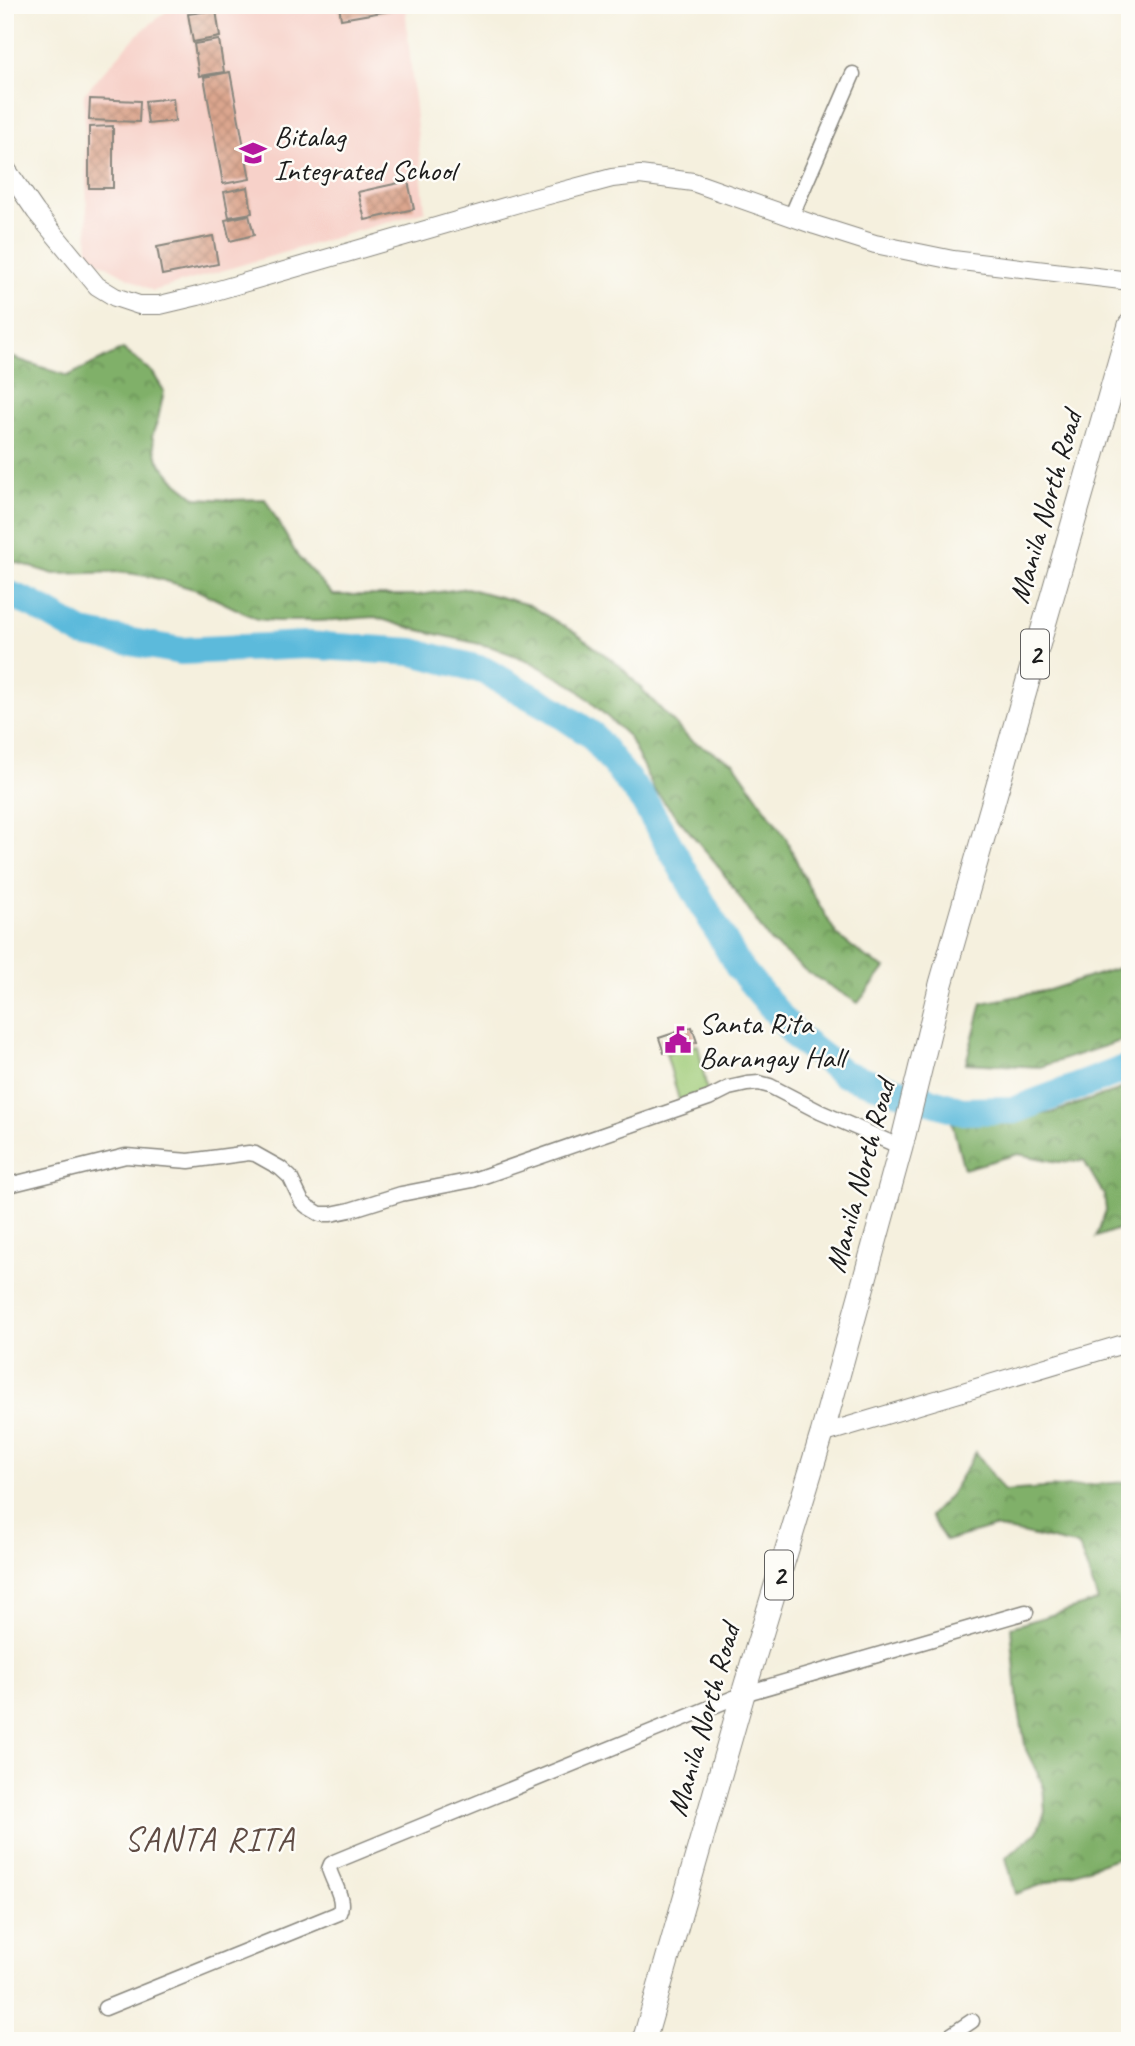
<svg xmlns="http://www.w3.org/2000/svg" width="1135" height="2046" font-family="Caveat,sans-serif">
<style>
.built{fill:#f7d1c9}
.green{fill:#a0cc79;stroke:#5e744a;stroke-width:2}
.forest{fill:url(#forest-crowns);stroke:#4e6642;stroke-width:2}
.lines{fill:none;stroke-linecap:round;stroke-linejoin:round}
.river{stroke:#5cbadb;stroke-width:28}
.building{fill:url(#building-cross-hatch)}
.minor-casing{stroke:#88867d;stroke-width:17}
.tertiary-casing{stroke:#88867d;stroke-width:20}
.trunk-casing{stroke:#88867d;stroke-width:25}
.minor{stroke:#fff;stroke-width:14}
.tertiary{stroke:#fff;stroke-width:18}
.trunk{stroke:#fff;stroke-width:23}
.labels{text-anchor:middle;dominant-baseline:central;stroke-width:5;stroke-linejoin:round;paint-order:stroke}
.shield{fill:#fdfcf7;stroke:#605f5e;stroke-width:2}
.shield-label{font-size:28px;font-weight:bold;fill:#1c1c1c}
.poi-label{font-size:30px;fill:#1c1c1c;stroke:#fdfcf7;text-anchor:start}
.street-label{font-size:30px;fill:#1c1c1c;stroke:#fdfcf7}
.quarter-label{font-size:33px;letter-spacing:2px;fill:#5f4c44;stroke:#fdfcf7}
</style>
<defs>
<pattern id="forest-crowns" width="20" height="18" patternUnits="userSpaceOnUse" patternTransform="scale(1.75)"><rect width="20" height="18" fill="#80b069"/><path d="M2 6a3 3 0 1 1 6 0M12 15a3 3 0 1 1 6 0" fill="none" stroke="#688e56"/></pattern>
<pattern id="building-cross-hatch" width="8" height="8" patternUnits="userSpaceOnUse" patternTransform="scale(1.75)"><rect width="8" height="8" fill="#dba68e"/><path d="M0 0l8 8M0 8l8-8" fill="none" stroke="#bb8e7a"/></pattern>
</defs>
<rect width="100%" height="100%" fill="#fdfcf7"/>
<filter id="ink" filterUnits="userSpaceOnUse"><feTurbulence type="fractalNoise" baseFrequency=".0143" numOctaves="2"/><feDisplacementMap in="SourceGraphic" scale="14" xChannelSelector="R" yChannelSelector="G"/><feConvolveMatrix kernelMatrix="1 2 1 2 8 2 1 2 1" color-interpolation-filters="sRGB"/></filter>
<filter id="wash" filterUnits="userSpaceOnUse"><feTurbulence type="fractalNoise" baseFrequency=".00686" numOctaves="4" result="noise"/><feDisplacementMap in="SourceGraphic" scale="28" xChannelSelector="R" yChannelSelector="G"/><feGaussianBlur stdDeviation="1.57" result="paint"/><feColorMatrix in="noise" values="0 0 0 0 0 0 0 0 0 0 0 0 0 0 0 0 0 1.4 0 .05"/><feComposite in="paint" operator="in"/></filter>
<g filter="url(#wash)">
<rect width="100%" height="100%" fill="#f5f0de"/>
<path class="built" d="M174,5H405L425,211L153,291L88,256L84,94L137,35Z"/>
<path class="green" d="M698,1045L707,1091L679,1100L666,1053Z"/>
<path class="forest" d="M123,349L153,373L164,391L158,419L152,436L158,460L177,483L196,498L231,500L265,499L298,557L333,595H418L467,588L529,605L577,634L620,666L690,740L734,763L786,838L806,882L837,935L865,957L885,968L858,1003L807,972L770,941L716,863L654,790L629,737L575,687L529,661L492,647L406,627L375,617L319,621H276L257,619L197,590L152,577L122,572L54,574L5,559V355L68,376Z
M1130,964V1038L1040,1067L966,1063L982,1003L1049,990Z
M1130,1086V1225L1096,1237L1106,1210L1104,1195L1084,1161L1058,1162L1018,1154L964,1169L952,1123L1051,1113Z
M976,1452L1004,1491L1126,1482L1130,1492V1853L1016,1894L1006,1858L1037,1832L1045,1812L1043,1784L1026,1750L1018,1705L1011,1627L1098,1601L1079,1546L994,1527L946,1541L930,1516L950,1495Z"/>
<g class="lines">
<path class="river" d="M5,593L32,604L82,633L181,651L306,645L413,652L483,670L553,709L592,735L644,801L738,966L798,1038L844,1074L962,1111L1015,1110L1130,1067"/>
</g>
<g id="blocks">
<path class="building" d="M339,5H399L400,9L341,19Z
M216,10L220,37L193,42L188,14Z
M219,40L224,72L199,76L194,44Z
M230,72L250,179L223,184L204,77Z
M173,98L175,121L148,124L145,101Z
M90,99L140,101L139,122L89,120Z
M113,126V188H89V127Z
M408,181L414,209L365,220L358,192Z
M248,187L252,213L229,217L224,192Z
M249,215L254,235L230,241L225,220Z
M213,236L218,264L162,275L157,247Z
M692,1027L697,1042L664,1053L659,1038Z"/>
</g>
</g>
<g filter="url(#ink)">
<use href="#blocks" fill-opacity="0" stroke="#88867d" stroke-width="2"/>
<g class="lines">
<defs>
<path id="minor" d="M791,217L853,74
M5,1186L126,1156L189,1161L249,1153L255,1154L280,1168L290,1177L302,1202L308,1207L320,1214H331L350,1210L401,1194L473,1180L709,1098L729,1088L747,1084L759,1083L770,1086L820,1112L901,1147
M105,2008L339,1913C346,1900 333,1883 329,1869L331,1864L336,1861L743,1694L1026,1612
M942,2041L972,2021"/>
<path id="tertiary" d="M5,167L36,212L97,286L115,297L139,305H160L198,296L522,202L612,178L640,175L693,182L815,225L875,244L953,260L1130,281
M822,1434L1130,1342"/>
<path id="trunk" d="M644,2041L743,1694L822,1434L901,1147L941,984L1130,325"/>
</defs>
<use href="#minor" class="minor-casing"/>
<use href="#tertiary" class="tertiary-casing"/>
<use href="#trunk" class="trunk-casing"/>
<use href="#minor" class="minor"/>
<use href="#tertiary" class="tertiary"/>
<use href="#trunk" class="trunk"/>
</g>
</g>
<defs>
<symbol id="school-bare" viewBox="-9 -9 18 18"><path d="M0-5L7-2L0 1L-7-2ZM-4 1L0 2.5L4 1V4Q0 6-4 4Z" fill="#b5179e" stroke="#fdfcf7" stroke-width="2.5" paint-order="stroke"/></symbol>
<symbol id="civic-bare" viewBox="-9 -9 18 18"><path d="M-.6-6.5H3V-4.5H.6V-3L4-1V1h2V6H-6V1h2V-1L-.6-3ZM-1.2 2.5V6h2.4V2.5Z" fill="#b5179e" stroke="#fdfcf7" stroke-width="2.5" paint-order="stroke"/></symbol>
</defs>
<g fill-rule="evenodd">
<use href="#school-bare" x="234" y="134" width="38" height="38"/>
<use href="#civic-bare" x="659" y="1021" width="38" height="38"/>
</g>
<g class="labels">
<g class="shield">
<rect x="1021" y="629.5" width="28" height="49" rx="5"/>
<rect x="765" y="1550.5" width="28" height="49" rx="5"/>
</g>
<g class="shield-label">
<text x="1035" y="654">2</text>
<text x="779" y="1575">2</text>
</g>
<g class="poi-label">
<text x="274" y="136">Bitalag<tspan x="274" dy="34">Integrated School</tspan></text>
<text x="699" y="1023">Santa Rita<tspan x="699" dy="34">Barangay Hall</tspan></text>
</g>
<g class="street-label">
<text transform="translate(1045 507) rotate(-74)">Manila North Road</text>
<text transform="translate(860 1176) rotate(-75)">Manila North Road</text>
<text transform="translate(703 1720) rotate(-74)">Manila North Road</text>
</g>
<g class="quarter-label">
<text x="210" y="1839">SANTA RITA</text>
</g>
</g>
<rect width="1135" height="2046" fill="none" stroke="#fdfcf7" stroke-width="28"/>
</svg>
